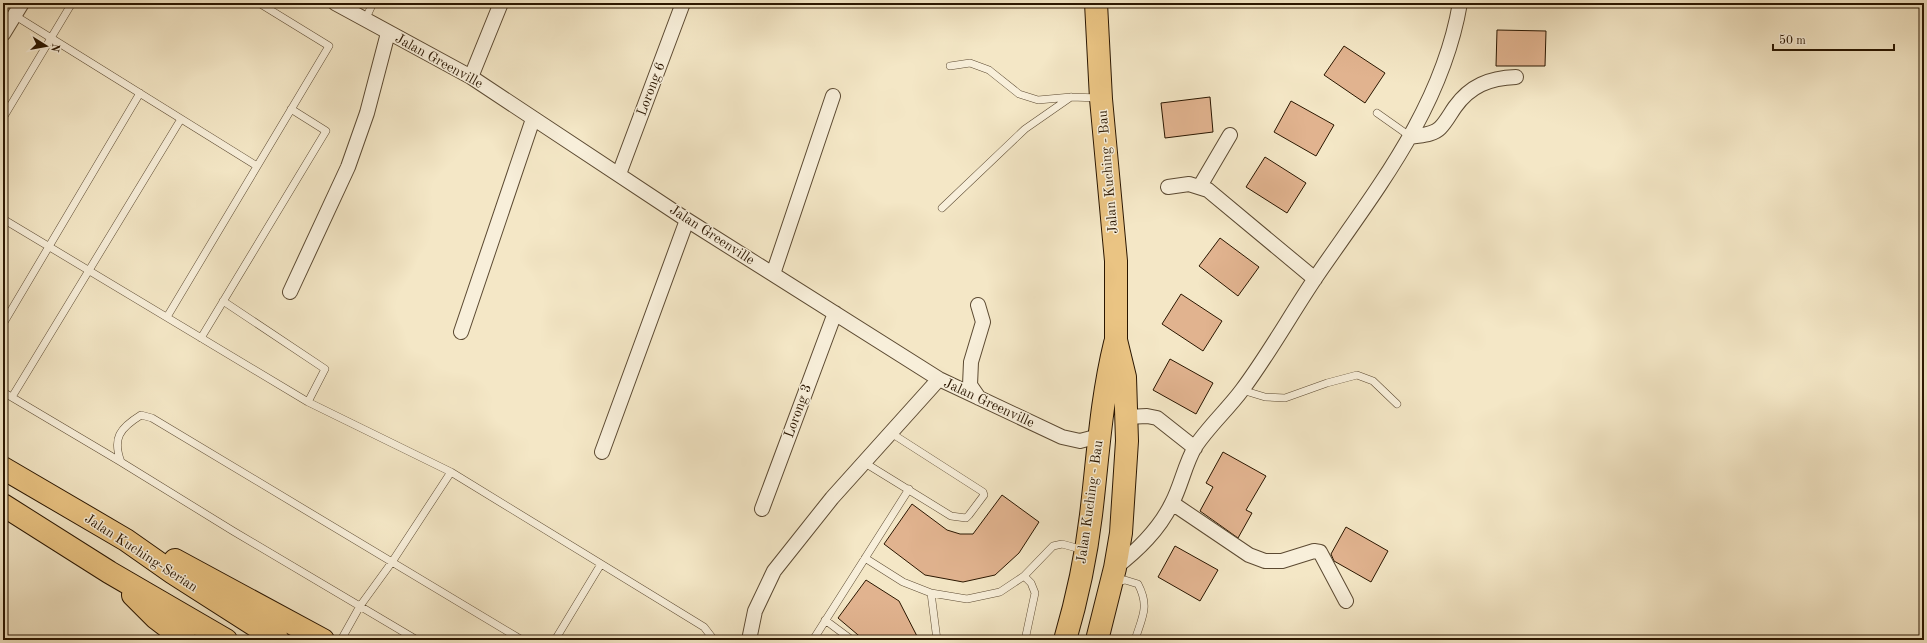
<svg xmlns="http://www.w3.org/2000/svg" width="1927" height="643" font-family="'Old Standard TT',serif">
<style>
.building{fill:#e1b38f;stroke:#2a1600}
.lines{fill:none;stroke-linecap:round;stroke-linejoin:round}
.service-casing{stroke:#5c4a32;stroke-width:8}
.minor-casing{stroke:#5c4a32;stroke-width:16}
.primary-casing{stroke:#2a1600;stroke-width:24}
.trunk-casing{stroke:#2a1600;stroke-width:24}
.service{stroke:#f8efda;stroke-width:7}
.minor{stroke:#f8efda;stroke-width:14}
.primary{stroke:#eac483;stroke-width:22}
.trunk{stroke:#eac483;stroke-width:22}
.labels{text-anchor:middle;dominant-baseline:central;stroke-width:3;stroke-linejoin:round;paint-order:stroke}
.street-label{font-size:14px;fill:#2a1600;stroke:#f8efda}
</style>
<rect width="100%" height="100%" fill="#f4e7c6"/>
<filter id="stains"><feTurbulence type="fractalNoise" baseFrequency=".005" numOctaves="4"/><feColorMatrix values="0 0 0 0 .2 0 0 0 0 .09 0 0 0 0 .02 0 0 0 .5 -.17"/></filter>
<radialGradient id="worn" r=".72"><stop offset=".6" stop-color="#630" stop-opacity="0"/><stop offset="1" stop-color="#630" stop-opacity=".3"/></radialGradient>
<path class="building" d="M1497,30L1546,31L1545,66H1496Z
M1344,46L1385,73L1365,103L1324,75Z
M1210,97L1213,132L1165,138L1161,103Z
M1291,101L1334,125L1316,156L1274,132Z
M1265,157L1306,183L1287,213L1246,187Z
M1220,238L1259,267L1238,296L1199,266Z
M1181,294L1222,321L1203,351L1162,324Z
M1170,359L1213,383L1196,414L1153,390Z
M1223,452L1266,476L1246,510L1252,513L1238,538L1200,511L1213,487L1206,483Z
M1002,495L1039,522L1019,553L995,575L963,582L925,575L884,544L912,504L947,530L960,534H973Z
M1346,527L1388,551L1371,582L1334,561L1331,554Z
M1175,546L1218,570L1200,601L1158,577Z
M866,580L899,601L919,640H864L838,618Z"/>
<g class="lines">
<defs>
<path id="service" d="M14,15L257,166
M365,20L373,3
M950,66L970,63L989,70L1019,94L1038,100L1071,97L1099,98
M1377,113L1411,137
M3,118L72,3
M942,208L1025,129L1071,97
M3,219L308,402L451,472L704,627L714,640
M223,301L325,369L308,402
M167,317L329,46L259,3
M3,324L140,93
M201,338L326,131L291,109
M1242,390L1265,397L1285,398L1327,383L1357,375L1373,381L1397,404
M3,392L121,462
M12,397L181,119
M865,463L951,516L966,518L969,515L984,495L983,492L891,433
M865,558L903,582L931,593L967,599L1000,592L1024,576L1053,546L1062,544L1084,550
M1024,576L1031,583L1035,593L1025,640
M1115,582L1125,580L1138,584C1150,607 1142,617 1135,640
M931,593L937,640
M825,620L852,640
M341,640L360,606L392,562L451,472
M417,640L233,531L121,462C112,438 120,428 141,415L152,418L522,640
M555,640L601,564
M813,640L909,489"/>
<path id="minor" d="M335,3L471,77L687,220L939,379L1062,437L1080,441L1099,436
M3,34L22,3
M471,77L501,3
M1411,137C1421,135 1433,135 1440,128C1446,122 1450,114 1455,107C1470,86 1489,78 1516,77
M619,174L683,3
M1200,186L1230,135
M1168,187L1189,184L1208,190L1315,279
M773,274L833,96
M290,292L348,167L367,113L388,33
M978,305L983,322L971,362L970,385L979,398
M461,332L533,119
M1127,417L1147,416L1157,418L1195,448
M602,452L687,220
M1172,503L1249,555L1265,561H1282L1314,551L1320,552L1346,601
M762,509L835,313
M1115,568C1138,550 1159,530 1172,503C1181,486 1185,464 1195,447C1208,427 1228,409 1242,390C1269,354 1291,314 1316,277C1375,191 1442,109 1460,3
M749,640L755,611L774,571L832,498L939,379"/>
<path id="primary" d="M1096,3L1101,99L1116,261V340L1125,377L1127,441L1121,533L1115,568L1097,640
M1065,640C1077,599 1086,557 1091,515C1098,457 1101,400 1115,343"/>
<path id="trunk" d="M3,468L126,540L173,573L278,640
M3,505L109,572L226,640
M175,560L323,640
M133,595L156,618L185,640"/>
</defs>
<use href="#service" class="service-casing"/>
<use href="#minor" class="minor-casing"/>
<use href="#primary" class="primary-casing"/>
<use href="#trunk" class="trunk-casing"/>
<use href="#service" class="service"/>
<use href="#minor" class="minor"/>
<use href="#primary" class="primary"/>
<use href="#trunk" class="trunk"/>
</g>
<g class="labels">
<g class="street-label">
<text transform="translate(439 61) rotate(29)">Jalan Greenville</text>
<text transform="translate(651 89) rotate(-69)">Lorong 6</text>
<text transform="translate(1108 172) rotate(-95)">Jalan Kuching - Bau</text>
<text transform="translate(712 235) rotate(33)">Jalan Greenville</text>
<text transform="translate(989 403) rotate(25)">Jalan Greenville</text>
<text transform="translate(798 411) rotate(-70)">Lorong 3</text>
<text transform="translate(1090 502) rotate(-82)">Jalan Kuching - Bau</text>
<text transform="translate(141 553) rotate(33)">Jalan Kuching-Serian</text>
</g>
</g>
<rect width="1927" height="643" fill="none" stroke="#f4e7c6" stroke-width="16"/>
<rect x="4" y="4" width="1919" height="635" fill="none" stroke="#2a1600" stroke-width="2"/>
<rect x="8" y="8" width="1911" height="627" fill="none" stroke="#2a1600"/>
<g transform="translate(46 46) rotate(101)" stroke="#f8efda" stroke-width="3" paint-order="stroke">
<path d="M0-3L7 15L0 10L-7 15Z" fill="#2a1600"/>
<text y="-6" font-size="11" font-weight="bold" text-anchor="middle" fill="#2a1600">N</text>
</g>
<path d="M1773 44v6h121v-6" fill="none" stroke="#2a1600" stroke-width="2"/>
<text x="1779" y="44" font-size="12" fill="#2a1600" stroke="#f8efda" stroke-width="3" paint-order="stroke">50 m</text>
<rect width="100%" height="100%" filter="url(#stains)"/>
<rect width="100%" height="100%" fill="url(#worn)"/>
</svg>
